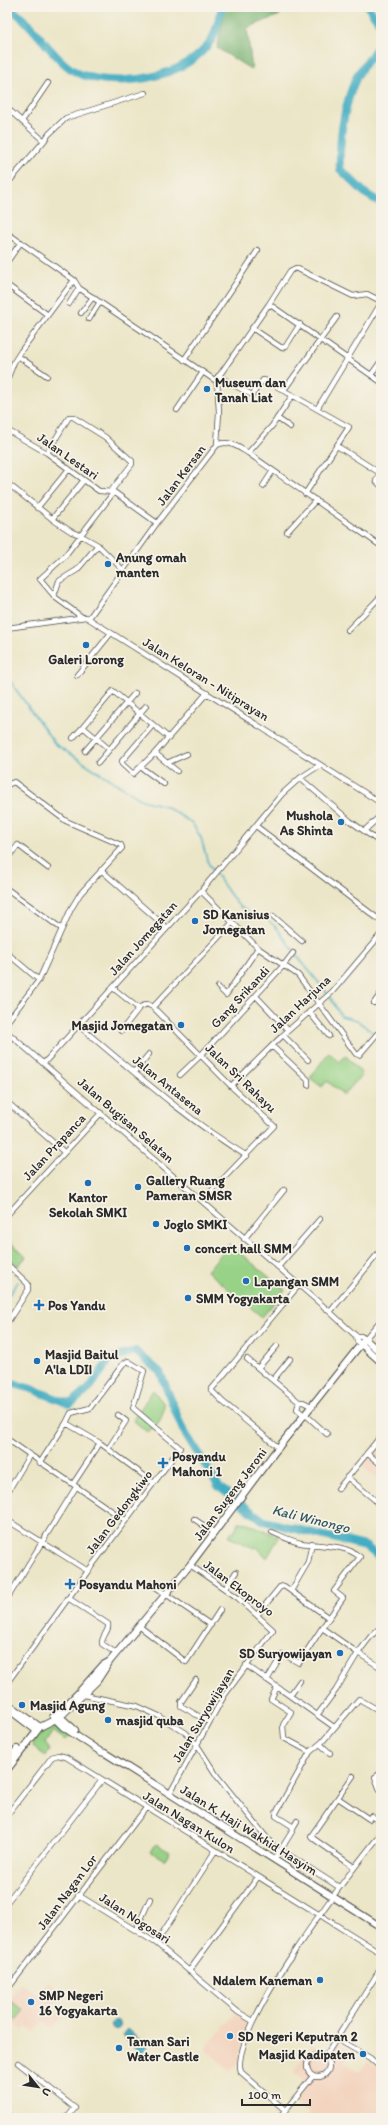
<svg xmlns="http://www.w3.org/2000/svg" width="388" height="2125" font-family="Itim,sans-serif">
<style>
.built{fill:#f3d4bf}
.green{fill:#97d286;stroke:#617e58}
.forest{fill:#79b473;stroke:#52704f}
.water{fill:#44adc3;stroke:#386c77}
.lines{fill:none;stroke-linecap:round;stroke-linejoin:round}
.stream{stroke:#44adc3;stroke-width:1.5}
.river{stroke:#44adc3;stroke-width:8}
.minor-casing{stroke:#484743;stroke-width:6}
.major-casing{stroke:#484743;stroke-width:8}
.minor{stroke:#fff;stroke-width:4.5}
.major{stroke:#fff;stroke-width:6}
.poi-dot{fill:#1f6fb2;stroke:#f7f3e8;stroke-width:1.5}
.labels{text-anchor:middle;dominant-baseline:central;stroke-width:3.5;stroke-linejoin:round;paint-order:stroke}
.poi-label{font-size:13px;font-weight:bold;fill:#2b2b2b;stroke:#f7f3e8;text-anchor:start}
.street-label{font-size:13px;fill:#2b2b2b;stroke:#f7f3e8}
.water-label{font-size:14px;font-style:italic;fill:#345860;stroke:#f7f3e8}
</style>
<rect width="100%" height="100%" fill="#f7f3e8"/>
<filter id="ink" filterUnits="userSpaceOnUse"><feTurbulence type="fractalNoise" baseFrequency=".025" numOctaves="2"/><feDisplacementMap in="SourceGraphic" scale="8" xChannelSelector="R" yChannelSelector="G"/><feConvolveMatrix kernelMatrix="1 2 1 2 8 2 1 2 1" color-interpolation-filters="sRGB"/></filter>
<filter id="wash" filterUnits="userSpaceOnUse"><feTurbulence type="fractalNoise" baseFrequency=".012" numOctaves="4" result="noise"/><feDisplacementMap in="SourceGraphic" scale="16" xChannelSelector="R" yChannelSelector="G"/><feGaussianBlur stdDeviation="0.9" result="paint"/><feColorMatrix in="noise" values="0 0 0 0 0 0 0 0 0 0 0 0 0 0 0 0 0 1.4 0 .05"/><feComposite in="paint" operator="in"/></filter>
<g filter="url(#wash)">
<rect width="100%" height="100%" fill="#ece6c8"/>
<path class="built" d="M7,1104L15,1111L7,1121Z
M377,1444L381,1447V1482L360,1465Z
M48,1981L56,1988L54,1990L60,1996L51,2008L62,2017L52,2029L42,2021L34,2032L26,2026L23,2030L7,2018V1997L10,1996L21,1983L37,1995Z
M236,2013L247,2022L238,2064L230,2070L205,2049Z
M337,2042L351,2051L345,2063L360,2072L368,2061L381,2069V2118H305L309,2113L291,2100L305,2081L293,2073L312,2044L329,2054Z"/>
<path class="green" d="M329,1052L339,1062L346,1056L362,1074L344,1095L327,1081L322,1087L310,1078Z
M8,1240L26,1257L18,1266L7,1256Z
M229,1244L285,1290L262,1317L207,1271Z
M153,1390L164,1404C163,1418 159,1425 147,1432L133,1420Z
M238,1522L248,1523L279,1537L267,1558L257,1547L254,1548L229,1537L231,1532L234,1533Z
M54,1727L71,1735L65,1740L53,1731L45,1743L50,1750L45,1756L32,1745L45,1729Z
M156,1844L170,1852L165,1860L151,1852Z
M7,1999L24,2010L16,2020L7,2013Z"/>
<path class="forest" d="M225,7H275L280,15L247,28L252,70L217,48Z"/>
<path class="water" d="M111.5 2025a4.5 4.5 0 1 1 9 0a4.5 4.5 0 1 1-9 0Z
M127,2029L136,2037L131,2043L122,2035Z
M138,2038L148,2046L142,2054L132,2045Z"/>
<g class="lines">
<path class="stream" d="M7,677L55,744L142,800L165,806L192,823L201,838L208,863L237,904L249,913L262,916L276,927L293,950
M295,953L327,993
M330,997L341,1016L357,1020L381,1039
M8,1296L18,1282"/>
<path class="river" d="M9,7C14,11 20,16 25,21C41,36 59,65 80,74C119,89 189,78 212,39C217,30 219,17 222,7
M368,7L381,25C380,31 381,38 379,43C377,50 362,67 357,76C344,105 339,137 340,169L366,194L381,203
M7,1382L32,1389L70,1404L89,1389L110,1359L135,1351L160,1372L182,1428L219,1487L264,1521L365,1546L379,1557L381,1563"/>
</g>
</g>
<g filter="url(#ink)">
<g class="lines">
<defs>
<path id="minor" d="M7,108L44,141L7,184
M22,121L48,83
M44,141L49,134L66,118L145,93
M7,233L74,280L79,288L216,381
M7,262L21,242
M7,285L48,315
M69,304L79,288
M269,304L290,271L296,268L353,296L367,294L381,301
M81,313L93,297
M89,319L100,302
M252,328L282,348L286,346L300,324
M18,356L47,376
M184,360L258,250
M371,375L381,361
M218,376L252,395L263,380L267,381L349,427L305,494
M7,380L14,362L21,351L74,280
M284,390L337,317
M317,409L381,303
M177,410L203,372
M277,418L290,427
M7,430L47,453L99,491L114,492L157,523
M217,445L219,412L217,379L269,304L381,382
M337,446L380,473L376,481L381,486
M47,453L69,417H73L105,437L132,461V464L111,491
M248,453L272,426L292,396
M7,483L55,521L72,532L80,535L98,545L124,571
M263,486L272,472
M37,508L69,469
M52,519L84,480
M287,532L316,500
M54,596L59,581L77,570L98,545
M82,617L56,598L40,579L64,557L114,492
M89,618L157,523L217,445C228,439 238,447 248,453L381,546
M7,628L86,617L381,803
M348,630L381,596
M77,675L111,633
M153,725L122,761V764L133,774L155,753L207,693
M73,738L83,727
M109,749L83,727L113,691L169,738
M85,751L135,693
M155,753L177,771
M98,763L146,706
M167,763L187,754
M142,768L164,784
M300,778L350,821L381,843
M7,785L14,782L66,821L121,845L122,848L80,894L71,909L39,980L7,1022
M256,826L381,921
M364,831L379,817
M7,859L18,845L48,868
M101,870L167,928
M7,889L62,929
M201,891L258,948L298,975L356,1054L359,1055L377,1034
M273,916L302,941
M7,953L39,980
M218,987L226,995L258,948
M113,988L138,1008L147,1004L153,1007L231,1086L274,1126L202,1201
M256,996L288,1030
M374,1003L381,993
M153,1007L232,923
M309,1012L329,1036
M79,1026C133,1071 186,1119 247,1156
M121,1031L139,1008
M7,1032L330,1312L356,1336L357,1341L361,1344
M283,1035L308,1060
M272,1046L308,1080V1085
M44,1063L201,891L282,794L300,778L320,765
M134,1072L149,1054
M180,1075L201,1055L283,966L293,953
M231,1086L282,1036L332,992L381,934
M7,1102L64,1152
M7,1215L101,1113
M244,1239L284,1190
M7,1264L28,1284V1290L7,1323
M278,1267L320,1219
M330,1312L381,1250
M356,1336H361L365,1339L381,1320
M247,1359L299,1402
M258,1368L277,1346
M273,1380L290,1359
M306,1415L327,1434
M305,1416L297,1409L299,1402H303L313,1407
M66,1423L100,1443L154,1483
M7,1439L125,1520
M279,1448L223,1402L211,1390L299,1285
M108,1449L126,1421L118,1415
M367,1453L379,1463
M347,1477L375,1500L381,1509
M73,1484L100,1443
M338,1489L381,1436
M7,1493L29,1456
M194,1519L215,1533
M7,1520L88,1571
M272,1532C281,1536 291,1541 301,1543C319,1546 345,1544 360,1557L334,1591L343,1598L322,1628
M151,1584L211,1625
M225,1589L236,1572
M291,1591L329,1618
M68,1598L108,1624C110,1631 101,1636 102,1644L116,1653
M7,1599L76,1487
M257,1615L280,1587L284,1586L291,1591L308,1562L312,1543
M139,1626L186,1662L220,1610
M246,1665L334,1727
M380,1667L358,1653L371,1636L381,1627
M196,1680L181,1702V1706L209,1722
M267,1680L282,1655H285L299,1663L322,1628L325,1630L358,1653L336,1690L318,1714
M7,1683L88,1571L180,1448L133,1408L144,1371L128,1361L123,1364L90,1408L71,1413L66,1423L40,1463
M277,1687L271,1699L291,1712L283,1725L284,1738L310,1752
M84,1695L137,1706L159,1716L186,1733L197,1745L217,1776L279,1853
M290,1695L300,1681
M320,1744L330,1753
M381,1773L375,1777L381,1793
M353,1776L311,1836L314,1839L354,1867
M170,1793L224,1696L273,1630L238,1598L190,1565
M338,1798L369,1819L371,1816L381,1822
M7,1815L52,1757L58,1755L66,1757L381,1953
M293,1828L297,1821
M281,1850L339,1887
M275,1859L293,1830L292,1826L276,1816V1813L310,1752L322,1742L359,1699L380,1711
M78,1895L156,1943L238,2012L253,2021
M7,1902L102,1780
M136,1930L150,1899
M156,1943L215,1851
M189,1971L258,1877
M7,1990L146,1808
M337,2039L370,2058L381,2068
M307 2066a11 11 0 1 1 22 0a11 11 0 1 1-22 0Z
M325,2057L381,1968
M18,2063L75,2108L67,2118
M285,2110L241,2072C228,2030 351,1870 381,1834
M7,2114L12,2118
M279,2118L313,2076"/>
<path id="major" d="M361,1344L381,1362
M7,1703L40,1727
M7,1708L37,1731
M58,1713L80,1691L103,1665L110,1661
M57,1714L75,1730
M53,1717L63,1727L101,1752L105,1753L381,1927
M7,1762L17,1749
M7,1770L40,1727L60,1717L97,1681L110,1661L190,1565L274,1453L365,1339L381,1353"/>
</defs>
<use href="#minor" class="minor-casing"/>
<use href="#major" class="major-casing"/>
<use href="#minor" class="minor"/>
<use href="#major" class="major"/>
</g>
</g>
<g class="poi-dot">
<circle cx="207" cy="389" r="4"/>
<circle cx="108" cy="564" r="4"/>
<circle cx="86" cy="645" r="4"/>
<circle cx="341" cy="822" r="4"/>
<circle cx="195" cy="921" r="4"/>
<circle cx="181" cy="1025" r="4"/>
<circle cx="88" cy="1183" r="4"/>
<circle cx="138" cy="1187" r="4"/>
<circle cx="156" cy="1224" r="4"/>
<circle cx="187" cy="1248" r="4"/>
<circle cx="246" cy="1281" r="4"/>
<circle cx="188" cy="1298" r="4"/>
<path d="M37 1299h4v4h4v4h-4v4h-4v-4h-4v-4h4z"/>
<circle cx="37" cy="1361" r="4"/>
<path d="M161 1457h4v4h4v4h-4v4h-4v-4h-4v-4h4z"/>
<path d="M68 1578h4v4h4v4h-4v4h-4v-4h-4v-4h4z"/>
<circle cx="340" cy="1653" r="4"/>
<circle cx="22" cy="1705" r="4"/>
<circle cx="108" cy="1720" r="4"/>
<circle cx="320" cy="1980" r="4"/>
<circle cx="31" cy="2002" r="4"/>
<circle cx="230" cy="2036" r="4"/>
<circle cx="119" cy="2048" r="4"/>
<circle cx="363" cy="2054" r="4"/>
</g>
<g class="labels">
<g class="poi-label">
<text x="215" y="382">Museum dan<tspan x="215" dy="15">Tanah Liat</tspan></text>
<text x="116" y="557">Anung omah<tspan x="116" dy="15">manten</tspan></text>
<text x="86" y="659" text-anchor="middle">Galeri Lorong</text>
<text x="333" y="815" text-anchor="end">Mushola<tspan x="333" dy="15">As Shinta</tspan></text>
<text x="203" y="914">SD Kanisius<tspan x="203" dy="15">Jomegatan</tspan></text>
<text x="173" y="1025" text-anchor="end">Masjid Jomegatan</text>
<text x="146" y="1180">Gallery Ruang<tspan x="146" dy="15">Pameran SMSR</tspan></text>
<text x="88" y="1197" text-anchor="middle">Kantor<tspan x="88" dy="15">Sekolah SMKI</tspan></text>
<text x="164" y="1224">Joglo SMKI</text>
<text x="195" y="1248">concert hall SMM</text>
<text x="254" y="1281">Lapangan SMM</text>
<text x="196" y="1298">SMM Yogyakarta</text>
<text x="48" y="1305">Pos Yandu</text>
<text x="45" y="1354">Masjid Baitul<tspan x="45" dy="15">A'la LDII</tspan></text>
<text x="172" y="1456">Posyandu<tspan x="172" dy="15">Mahoni 1</tspan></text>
<text x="79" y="1584">Posyandu Mahoni</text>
<text x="332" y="1653" text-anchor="end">SD Suryowijayan</text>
<text x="30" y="1705">Masjid Agung</text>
<text x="116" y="1720">masjid quba</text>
<text x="312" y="1980" text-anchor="end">Ndalem Kaneman</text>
<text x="39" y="1995">SMP Negeri<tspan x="39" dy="15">16 Yogyakarta</tspan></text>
<text x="238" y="2036">SD Negeri Keputran 2</text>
<text x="127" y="2041">Taman Sari<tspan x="127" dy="15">Water Castle</tspan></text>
<text x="355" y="2054" text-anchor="end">Masjid Kadipaten</text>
</g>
<g class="street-label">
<text transform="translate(68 456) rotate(35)">Jalan Lestari</text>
<text transform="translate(181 475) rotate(-53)">Jalan Kersan</text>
<text transform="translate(206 679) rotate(32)">Jalan Keloran - Nitiprayan</text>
<text transform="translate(143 938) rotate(-48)">Jalan Jomegatan</text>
<text transform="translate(240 997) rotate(-47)">Gang Srikandi</text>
<text transform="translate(300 1004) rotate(-43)">Jalan Harjuna</text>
<text transform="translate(241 1078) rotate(44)">Jalan Sri Rahayu</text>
<text transform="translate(168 1085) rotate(39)">Jalan Antasena</text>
<text transform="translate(126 1120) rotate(41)">Jalan Bugisan Selatan</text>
<text transform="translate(54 1147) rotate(-47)">Jalan Prapanca</text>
<text transform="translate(230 1494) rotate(-53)">Jalan Sugeng Jeroni</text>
<text transform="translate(119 1512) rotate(-53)">Jalan Gedongkiwo</text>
<text transform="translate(239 1588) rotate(37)">Jalan Ekoproyo</text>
<text transform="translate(203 1715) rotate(-59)">Jalan Suryowijayan</text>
<text transform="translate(189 1822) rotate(32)">Jalan Nagan Kulon</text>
<text transform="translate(249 1830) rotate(32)">Jalan K. Haji Wakhid Hasyim</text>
<text transform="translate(67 1892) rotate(-53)">Jalan Nagan Lor</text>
<text transform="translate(135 1918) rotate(33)">Jalan Nogosari</text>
</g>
<g class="water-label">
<text transform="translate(311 1519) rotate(14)">Kali Winongo</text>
</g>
</g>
<rect width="388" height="2125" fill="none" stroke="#f7f3e8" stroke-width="24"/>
<g transform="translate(38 2087) rotate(120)" stroke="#f7f3e8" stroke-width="3" paint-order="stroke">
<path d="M0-3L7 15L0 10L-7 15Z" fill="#2b2b2b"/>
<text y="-6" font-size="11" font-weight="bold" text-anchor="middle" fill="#2b2b2b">U</text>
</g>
<path d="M242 2099v6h68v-6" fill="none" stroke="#2b2b2b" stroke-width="2"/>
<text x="248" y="2099" font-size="12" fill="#2b2b2b" stroke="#f7f3e8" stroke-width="3" paint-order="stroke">100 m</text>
</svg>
